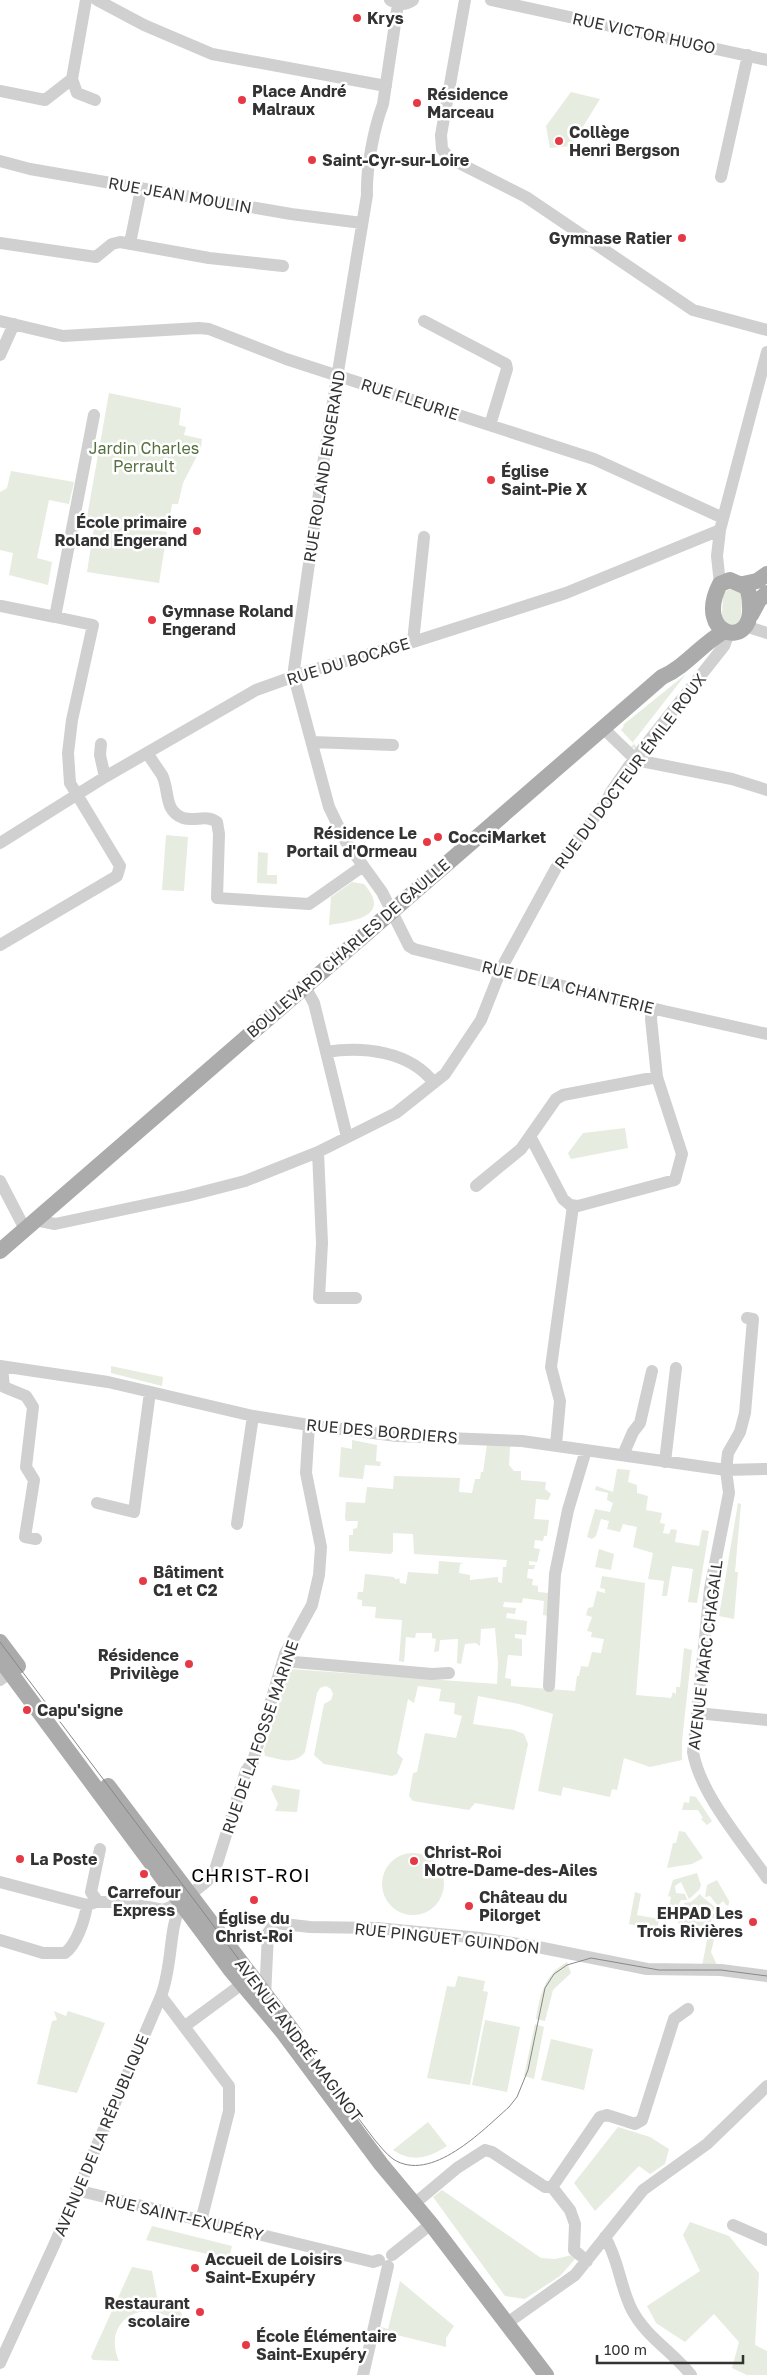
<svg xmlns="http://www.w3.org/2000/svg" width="767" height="2375" font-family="'Golos Text',sans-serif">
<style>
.green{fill:#e6ecdf}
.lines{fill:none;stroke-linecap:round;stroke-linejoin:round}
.minor{stroke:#d0d0d0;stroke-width:12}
.major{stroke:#ababab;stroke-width:16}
.tram{stroke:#888;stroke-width:1}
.poi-dot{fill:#e63946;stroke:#fff;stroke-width:2}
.labels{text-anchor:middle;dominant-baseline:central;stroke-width:5;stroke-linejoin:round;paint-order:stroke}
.poi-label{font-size:16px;font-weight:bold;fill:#333;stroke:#fff;text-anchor:start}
.street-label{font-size:16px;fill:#333;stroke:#fff}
.park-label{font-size:16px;fill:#56703f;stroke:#fff}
.quarter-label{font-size:19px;letter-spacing:1px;fill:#000;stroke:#fff}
</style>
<rect width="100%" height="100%" fill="#fff"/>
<path class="green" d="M571,92L600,99L571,146L550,148L546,126Z
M109,393L181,408L179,425L186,427L184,435L202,439L201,448L183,483L178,504H172L168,529L87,517Z
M11,471L74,482L69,504L49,500L37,558L52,562L48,585L9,575L13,553L0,550V492L7,488Z
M95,521L167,532L159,583L87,572Z
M732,588L737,589L742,595L741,620L735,625L727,624L722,617L723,593Z
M686,674L633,742L637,748L628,749L634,744L621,730L624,726L623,725Z
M166,835L188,837L184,891L162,890Z
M258,852L268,853L267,875H277V884L257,883Z
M352,882L364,884C392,916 355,921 329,925L331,897Z
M625,1128L628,1148L571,1159L568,1153L583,1133Z
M111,1366L163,1377L162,1386L111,1373Z
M352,1440L377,1445L376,1461L381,1462L380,1466L365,1465L363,1479L339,1477L341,1447L352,1449Z
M487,1444L510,1446L509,1465L514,1471H521V1480L546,1482L545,1489L551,1494L548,1500L536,1499L534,1519L549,1520L547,1536H544L543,1541L535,1540L534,1548L540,1549L537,1562L529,1561V1565H535L534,1569H528L527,1578L533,1579L532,1585L538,1586V1592L549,1593V1616L543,1615L544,1601L523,1598L522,1603L504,1602L503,1607L516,1608L515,1614L507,1613L506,1618L527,1621L526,1635L515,1634V1638L522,1639V1656L508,1655L505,1678L511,1679V1686L575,1691L577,1676H579L581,1666L588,1667L592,1652L601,1653L604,1639L591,1637L592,1632L587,1631L592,1617L586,1615L588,1608L593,1607L597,1591L605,1593V1589L600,1588L602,1576L645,1583L636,1695L671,1698L673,1692L676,1694V1687H680L684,1648L692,1650L682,1741V1760L650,1767L624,1758L617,1790L612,1789L610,1797L563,1787L561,1796L538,1791L553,1714L519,1704L478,1696L473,1724L514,1730L524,1734L528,1744L514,1810L475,1803L469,1810L413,1801L409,1796L413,1773L417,1772L425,1733L456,1738L462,1716L454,1714L455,1703L439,1701L441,1689L418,1686L414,1703L408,1699L397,1753L403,1759L397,1774L392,1776L324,1764L314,1755L324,1704L331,1700L333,1694L331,1689L326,1686L320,1688L317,1693L305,1752C294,1766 280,1759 265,1756L264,1750L290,1669L497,1684L498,1663L495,1628L481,1629L480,1646L476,1643L465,1644L461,1664L457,1663L458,1639L440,1640L439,1651L434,1652L436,1639L432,1638V1633H416L415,1638L406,1637L404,1662L399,1661L402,1620L375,1618L376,1607L362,1606V1600L357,1599L358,1592H363L365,1574L394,1577L395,1579H398L399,1577L400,1583L406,1584L408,1572L438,1574L439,1561L464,1563L460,1564L459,1573L470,1575V1580L498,1577V1582L502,1583L503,1567H506L507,1560L414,1554L413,1534L393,1533V1551L391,1554L349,1551V1535H353V1529L357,1528L358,1521H346L345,1518L346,1502L365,1503L367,1487L393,1489L394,1476L460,1478L459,1492L472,1493L475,1479H480L481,1472H483Z
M617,1469L630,1470L628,1482L637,1485V1493L648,1496L646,1510L662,1513L660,1523L665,1524L663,1533L669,1534L671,1529L677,1530L675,1542L699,1546L702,1530L709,1531L697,1603L688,1602L693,1569L672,1566L667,1596H662L664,1581L648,1579L653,1553L633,1547L637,1527L623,1524L620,1532L607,1529L609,1521L601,1519L596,1536L592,1539L587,1537L595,1509L610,1512L613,1503L607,1500L608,1493L595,1490L596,1486L613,1492Z
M738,1503L741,1504L735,1572H738L734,1619L719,1616Z
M599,1549L614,1554L611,1570L595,1567Z
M273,1785L300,1790L297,1812L275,1811L278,1804L271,1789Z
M690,1796L696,1797L712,1821L707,1825L701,1819L703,1818L698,1810H682L684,1802L689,1803Z
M679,1831L685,1832L703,1858L692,1864L667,1868L673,1843H676Z
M382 1884a31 31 0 1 1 62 0a31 31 0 1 1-62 0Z
M697,1873L701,1885L699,1890L689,1899L681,1882L675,1886L676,1893L685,1894L687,1900H681L678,1906L696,1912L720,1914L719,1919L712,1918L709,1930L716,1932L711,1952L717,1965L702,1966L708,1935L695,1932L696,1927L678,1924L679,1913L668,1911L671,1897L668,1896L673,1880Z
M717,1880L729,1901V1904L727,1906L723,1901L718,1906L710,1896L705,1897L707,1885Z
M635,1892L641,1894L637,1915L659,1919L657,1930L629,1924Z
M700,1894C705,1901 713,1903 718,1911L684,1907V1903L691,1902Z
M567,1962L571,1973L553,1990L545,2021L536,2019C540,1995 544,1975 567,1962Z
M458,1976L485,1981L483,1991L488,1992L470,2085L427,2078L447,1986L455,1987Z
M54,2011L66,2016L68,2011L105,2023L77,2093L37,2084L52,2021L57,2020Z
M485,2020L520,2027L507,2092L472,2085Z
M535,2024L544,2027L534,2079L524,2076Z
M551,2039L593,2049L584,2090L541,2080Z
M428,2122L447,2146C429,2158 412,2163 393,2150Z
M618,2127L650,2137L669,2149L665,2164L650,2174L639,2166L595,2211L574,2183Z
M442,2190L541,2258L555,2259L572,2255L576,2258L560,2276L525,2299L505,2296L433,2197Z
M690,2222L729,2236L759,2273L755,2345L767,2351V2375H747L732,2368L739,2342L714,2314L685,2342L656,2323L647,2306L700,2271L683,2235Z
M152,2226L232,2246L229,2259L146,2240Z
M132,2267L152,2271L157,2297L174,2305L182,2314V2320L175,2322C144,2296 101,2321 119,2361L93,2360L91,2357Z
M400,2281L454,2326L446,2338V2347L380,2331L381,2327L388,2329Z"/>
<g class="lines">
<path class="minor" d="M97,0L144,25L212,54L386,86
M390,0C398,5 406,5 413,0
M465,0L441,135L442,149L449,158L526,197L693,310L767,330
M491,0L767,60
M398,4L383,104C374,128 366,168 367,195L325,451L294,669V677L329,807L346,842L382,892L409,946L414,949L664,1011L767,1034
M72,79L77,93L95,100
M0,91L45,100L72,79L86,0
M0,161L30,169L291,214L362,223
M721,177L748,55
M0,243L96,257L112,244L120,242L209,258L283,266
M130,243L140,194
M0,321L63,336L199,328L209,329L286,359L594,459L723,518
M424,321L506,364L507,369L490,425
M0,355L14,324
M720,584L717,556L720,530L767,352
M1,606L55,617
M745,626L767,633
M413,642L424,537
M603,728L636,760L732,779L767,790
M312,742L393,745
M101,744L100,755L105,777
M147,753C152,760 157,768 162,775C170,791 163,810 183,818C195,822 206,814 217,822L219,834L217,898L309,904L363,866
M0,843L105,777L256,690L309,671L413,642L566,593L720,530
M0,945L117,876L120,866L70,783L68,753L72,720L93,625L55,617L94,415
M304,985L314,1003L347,1137
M326,1052C363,1046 410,1051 434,1083
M530,1136L563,1199L570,1205L578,1206L675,1180L682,1154L657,1077L651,1019L652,1008
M318,1152L322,1243L319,1298H356
M0,1181L25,1229
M476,1186L521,1149L556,1099L563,1095L657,1077
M35,1220L55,1224L187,1196L245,1181L318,1152L396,1113L445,1074L481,1020L502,967L556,868L606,802L611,792L629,766L724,646L729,633
M747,1318L753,1319L745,1413L740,1432L728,1453L726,1470L729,1493L710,1589L693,1752C700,1794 743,1843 767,1878
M0,1366L108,1382L253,1416L309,1425L397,1436L522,1441L726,1470L767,1469
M2,1367L4,1387L26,1396L33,1407L26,1467L34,1480L25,1537L36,1539
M556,1445L560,1401L551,1367L573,1206
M623,1455L633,1432L640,1423L652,1371
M665,1462L676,1368
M97,1503L134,1512L150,1392
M237,1524L253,1416
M283,1661L432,1674L449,1673
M0,1680L10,1672
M549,1686L555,1574L568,1510L586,1450
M697,1713L767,1720
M0,1882L87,1905
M98,1902L91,1892L100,1849
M87,1905L96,1902H120L164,1910L181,1902L207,1881L214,1873L246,1771L253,1761L285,1654L312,1605L319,1575L321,1547L306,1473L309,1425
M0,1940L43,1953H65C77,1944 85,1919 87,1905
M161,1996L229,2086V2111L201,2221
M265,1997L268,1933L275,1923L310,1927L377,1928L480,1938L533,1946L647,1969L721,1970L767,1976
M185,2026L242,1984
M76,2190L373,2262L379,2260
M414,2204L457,2168L485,2150L492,2152L545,2187H552
M733,2225L767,2240
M605,2237C619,2260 620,2287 632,2310C646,2337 673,2352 691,2375
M392,2255L431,2224
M587,2261L574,2250L575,2224L570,2210L552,2187L600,2117L607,2115L635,2124L642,2120L674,2019L688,2009
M507,2323L575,2275L643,2190L707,2144L767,2086
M0,2363L55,2243L161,1996C173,1964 168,1933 181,1902
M363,2375L388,2266"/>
<path class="major" d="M730,580L746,587C750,593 750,599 750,606C753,651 693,636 720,584Z
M743,584L757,581L767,574
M751,615L759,600L767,593
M0,1251L662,677C687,666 702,643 725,631
M0,1642L18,1666
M0,1659L230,1969L282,2031L381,2164L431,2224L546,2375
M108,1786L295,2034"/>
<path class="tram" d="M0,1642L374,2139C380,2146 386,2154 393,2159C431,2184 483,2130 509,2107L517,2097L528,2070L545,1988L554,1974L567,1965L591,1958L659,1970H721L767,1976"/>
</g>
<g class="poi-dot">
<circle cx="357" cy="18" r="5"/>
<circle cx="242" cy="100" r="5"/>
<circle cx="417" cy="103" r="5"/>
<circle cx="559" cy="141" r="5"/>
<circle cx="312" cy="160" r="5"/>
<circle cx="682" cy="238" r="5"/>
<circle cx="491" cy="480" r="5"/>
<circle cx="197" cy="531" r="5"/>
<circle cx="152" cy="620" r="5"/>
<circle cx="438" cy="837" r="5"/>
<circle cx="427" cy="842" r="5"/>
<circle cx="143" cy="1581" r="5"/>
<circle cx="189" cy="1664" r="5"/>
<circle cx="27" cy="1710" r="5"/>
<circle cx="20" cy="1859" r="5"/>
<circle cx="414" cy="1861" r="5"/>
<circle cx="144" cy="1874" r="5"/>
<circle cx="254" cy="1900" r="5"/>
<circle cx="469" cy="1906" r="5"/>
<circle cx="753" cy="1922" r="5"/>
<circle cx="195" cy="2268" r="5"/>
<circle cx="200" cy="2312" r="5"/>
<circle cx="246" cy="2345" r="5"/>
</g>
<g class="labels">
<g class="poi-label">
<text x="367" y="18">Krys</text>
<text x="252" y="91">Place André<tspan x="252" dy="18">Malraux</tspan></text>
<text x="427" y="94">Résidence<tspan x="427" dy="18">Marceau</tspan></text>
<text x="569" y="132">Collège<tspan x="569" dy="18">Henri Bergson</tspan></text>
<text x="322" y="160">Saint-Cyr-sur-Loire</text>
<text x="672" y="238" text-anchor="end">Gymnase Ratier</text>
<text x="501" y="471">Église<tspan x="501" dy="18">Saint-Pie X</tspan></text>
<text x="187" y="522" text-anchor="end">École primaire<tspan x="187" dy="18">Roland Engerand</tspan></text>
<text x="162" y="611">Gymnase Roland<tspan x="162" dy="18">Engerand</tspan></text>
<text x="417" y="833" text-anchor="end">Résidence Le<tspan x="417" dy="18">Portail d'Ormeau</tspan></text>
<text x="448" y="837">CocciMarket</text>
<text x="153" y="1572">Bâtiment<tspan x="153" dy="18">C1 et C2</tspan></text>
<text x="179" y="1655" text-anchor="end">Résidence<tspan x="179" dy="18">Privilège</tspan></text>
<text x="37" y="1710">Capu'signe</text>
<text x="424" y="1852">Christ-Roi<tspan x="424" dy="18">Notre-Dame-des-Ailes</tspan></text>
<text x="30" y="1859">La Poste</text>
<text x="144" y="1892" text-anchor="middle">Carrefour<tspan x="144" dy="18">Express</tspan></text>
<text x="479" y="1897">Château du<tspan x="479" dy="18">Pilorget</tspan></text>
<text x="743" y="1913" text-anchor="end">EHPAD Les<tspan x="743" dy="18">Trois Rivières</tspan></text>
<text x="254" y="1918" text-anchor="middle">Église du<tspan x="254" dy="18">Christ-Roi</tspan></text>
<text x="205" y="2259">Accueil de Loisirs<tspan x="205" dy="18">Saint-Exupéry</tspan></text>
<text x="190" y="2303" text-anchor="end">Restaurant<tspan x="190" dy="18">scolaire</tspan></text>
<text x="256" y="2336">École Élémentaire<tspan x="256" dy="18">Saint-Exupéry</tspan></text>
</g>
<g class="street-label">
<text transform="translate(644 33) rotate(12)">RUE VICTOR HUGO</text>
<text transform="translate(180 195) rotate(10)">RUE JEAN MOULIN</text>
<text transform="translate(410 399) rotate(18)">RUE FLEURIE</text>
<text transform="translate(324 466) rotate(-81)">RUE ROLAND ENGERAND</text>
<text transform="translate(348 661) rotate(-17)">RUE DU BOCAGE</text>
<text transform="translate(630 771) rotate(-53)">RUE DU DOCTEUR ÉMILE ROUX</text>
<text transform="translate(348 948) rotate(-41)">BOULEVARD CHARLES DE GAULLE</text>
<text transform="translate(568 987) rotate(14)">RUE DE LA CHANTERIE</text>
<text transform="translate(382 1431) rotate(5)">RUE DES BORDIERS</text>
<text transform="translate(705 1655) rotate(-83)">AVENUE MARC CHAGALL</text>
<text transform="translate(260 1737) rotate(-71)">RUE DE LA FOSSE MARINE</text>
<text transform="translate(447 1938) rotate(6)">RUE PINGUET GUINDON</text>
<text transform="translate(299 2040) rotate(53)">AVENUE ANDRÉ MAGINOT</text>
<text transform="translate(101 2135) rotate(-67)">AVENUE DE LA RÉPUBLIQUE</text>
<text transform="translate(184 2217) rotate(13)">RUE SAINT-EXUPÉRY</text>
</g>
<g class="park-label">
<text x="144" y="448">Jardin Charles<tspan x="144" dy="18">Perrault</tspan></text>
</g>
<g class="quarter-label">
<text x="251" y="1874">CHRIST-ROI</text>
</g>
</g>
<path d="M597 2355v8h146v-8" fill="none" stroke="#333333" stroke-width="2.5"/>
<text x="604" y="2355" font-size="15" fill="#333333" stroke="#ffffff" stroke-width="4" paint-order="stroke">100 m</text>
</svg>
